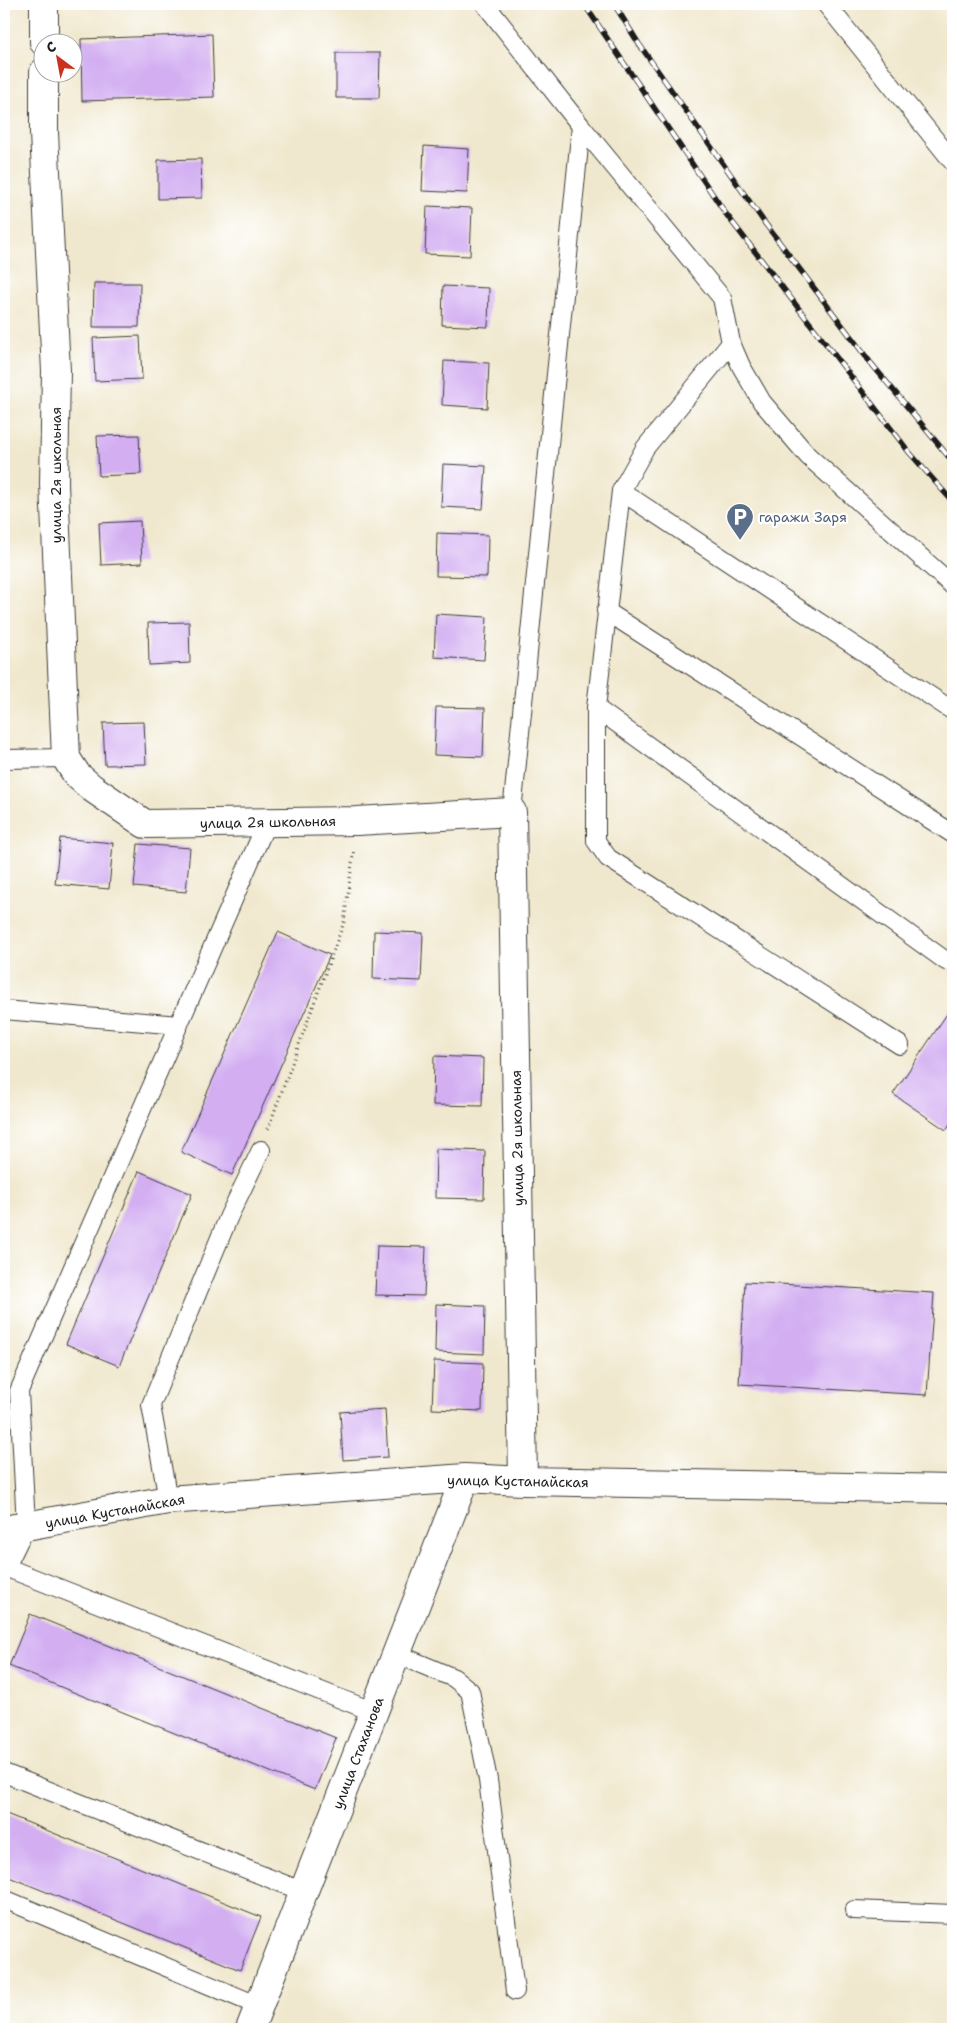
<svg xmlns="http://www.w3.org/2000/svg" width="957" height="2033" font-family="'Shantell Sans',sans-serif">
<style>
.building{fill:#d3aff2}
.lines{fill:none;stroke-linecap:round;stroke-linejoin:round}
.lane-casing{stroke:#3c3b37;stroke-width:20}
.street-casing{stroke:#3c3b37;stroke-width:30}
.path{stroke:#3c3b37;stroke-width:3;stroke-dasharray:1 4;stroke-linecap:butt}
.lane{stroke:#fff;stroke-width:18}
.street{stroke:#fff;stroke-width:28}
.rail-casing{stroke:#1c1c1c;stroke-width:5.5}
.rail{stroke:#fff;stroke-width:4;stroke-dasharray:11;stroke-linecap:butt}
.labels{text-anchor:middle;dominant-baseline:central;stroke-width:4.5;stroke-linejoin:round;paint-order:stroke}
.street-label{font-size:14px;fill:#1c1c1c;stroke:#fff}
.service-label{font-size:14px;fill:#4e5e75;stroke:#fff;text-anchor:start}
</style>
<rect width="100%" height="100%" fill="#fff"/>
<filter id="ink" filterUnits="userSpaceOnUse"><feTurbulence type="fractalNoise" baseFrequency=".02" numOctaves="2"/><feDisplacementMap in="SourceGraphic" scale="10" xChannelSelector="R" yChannelSelector="G"/><feConvolveMatrix kernelMatrix="1 2 1 2 8 2 1 2 1" color-interpolation-filters="sRGB"/></filter>
<filter id="wash" filterUnits="userSpaceOnUse"><feTurbulence type="fractalNoise" baseFrequency=".0096" numOctaves="4" result="noise"/><feDisplacementMap in="SourceGraphic" scale="20" xChannelSelector="R" yChannelSelector="G"/><feGaussianBlur stdDeviation="1.12" result="paint"/><feColorMatrix in="noise" values="0 0 0 0 0 0 0 0 0 0 0 0 0 0 0 0 0 1.4 0 .05"/><feComposite in="paint" operator="in"/></filter>
<g filter="url(#wash)">
<rect width="100%" height="100%" fill="#f0e8ce"/>
<g id="blocks">
<path class="building" d="M212,34L214,97L82,101L81,39Z
M336,53H380L379,98H336Z
M424,146L469,149L467,193L422,191Z
M201,159L202,198L158,199V160Z
M427,206L472,208L470,256L425,254Z
M94,283H140L139,327H93Z
M443,286L489,288L488,327L442,325Z
M140,336L142,379L95,381L93,338Z
M444,361L489,363L487,408L442,405Z
M139,435L141,474L99,476L97,436Z
M443,464L486,466L483,509L441,507Z
M140,521L142,563L101,565L99,523Z
M437,533L488,535L487,577L436,576Z
M436,614L487,617L484,660L434,657Z
M189,622L190,663L149,665L148,623Z
M436,707L485,708L483,757L434,755Z
M144,722L146,764L105,765L103,723Z
M60,838L113,843L109,889L55,884Z
M138,844L190,848L186,892L134,887Z
M374,931L423,933L421,981L373,979Z
M278,932L330,955L232,1175L181,1152Z
M953,1005V1119L946,1130L893,1094Z
M434,1056L483,1058L482,1106L433,1105Z
M436,1149L485,1151L484,1199L435,1198Z
M139,1171L192,1194L119,1366L66,1344Z
M377,1246L426,1247L424,1296L375,1295Z
M745,1282L934,1293L927,1395L739,1384Z
M436,1304L485,1306L484,1354L435,1352Z
M434,1361L483,1363L482,1411L432,1409Z
M385,1409L388,1457L343,1460L340,1412Z
M30,1614L336,1738L315,1790L9,1666Z
M4,1813L261,1917L240,1970L4,1875Z"/>
</g>
</g>
<g filter="url(#ink)">
<use href="#blocks" fill-opacity="0" stroke="#3c3b37" stroke-width="1"/>
<g class="lines">
<defs>
<path id="lane" d="M485,4L581,126L512,812
M826,4L953,162
M581,126L722,298L731,343L741,366L762,402L808,456L953,586
M731,343L645,448L621,491L596,708V841L608,858L900,1045
M621,491L953,711
M606,611L953,834
M596,708L946,961
M4,759L66,758
M4,1010L179,1025
M168,1500L151,1405L229,1216L261,1150
M5,1567L374,1712
M4,1571L26,1526L19,1391L267,822
M397,1654L454,1678L470,1691L488,1780L515,1991
M4,1773L304,1892
M4,1899L259,2006
M854,1910L953,1914"/>
<path id="street" d="M44,4V42
M44,72V133L56,371L54,484L66,758L77,775L92,788L145,824L357,821L512,812L523,1481
M4,1530L168,1500L465,1478L523,1481L953,1489
M250,2029L465,1478"/>
</defs>
<use href="#lane" class="lane-casing"/>
<use href="#street" class="street-casing"/>
<path class="path" d="M268,1129L344,922L354,849"/>
<use href="#lane" class="lane"/>
<use href="#street" class="street"/>
<defs>
<path id="rail" d="M584,4L726,214L909,452L953,502
M614,4L639,44L764,222L870,362L953,462"/>
</defs>
<use href="#rail" class="rail-casing"/>
<use href="#rail" class="rail"/>
</g>
</g>
<defs>
<symbol id="parking-pin" viewBox="-11 -11 22 30"><path d="M0 17L-7.5 6A9.5 9.5 0 1 1 7.5 6Z" fill="#5c6f8a" stroke="#fff"/><path d="M-3.5-5.5H1a3.5 3.5 0 0 1 0 7H-1V5.5H-3.5ZM-1-3.4V-.6H.8a1.4 1.4 0 0 0 0-2.8Z" fill="#fff"/></symbol>
</defs>
<g fill-rule="evenodd">
<use href="#parking-pin" x="724" y="501" width="32" height="43"/>
</g>
<g class="labels">
<g class="street-label">
<text transform="translate(56 475) rotate(-90)">улица 2я школьная</text>
<text transform="translate(268 822) rotate(-1)">улица 2я школьная</text>
<text transform="translate(517 1138) rotate(-91)">улица 2я школьная</text>
<text transform="translate(518 1481) rotate(1)">улица Кустанайская</text>
<text transform="translate(115 1511) rotate(-10)">улица Кустанайская</text>
<text transform="translate(358 1753) rotate(-69)">улица Стаханова</text>
</g>
<g class="service-label">
<text x="759" y="517">гаражи Заря</text>
</g>
</g>
<rect width="957" height="2033" fill="none" stroke="#fff" stroke-width="20"/>
<g transform="translate(58 58) rotate(328)"><circle r="24" fill="#ffffff" stroke="#a4a4a4"/>
<path d="M0-4L9 19L0 12L-9 19Z" fill="#c8321e"/>
<text y="-8" font-size="14" font-weight="bold" text-anchor="middle" fill="#1c1c1c">С</text>
</g>
</svg>
